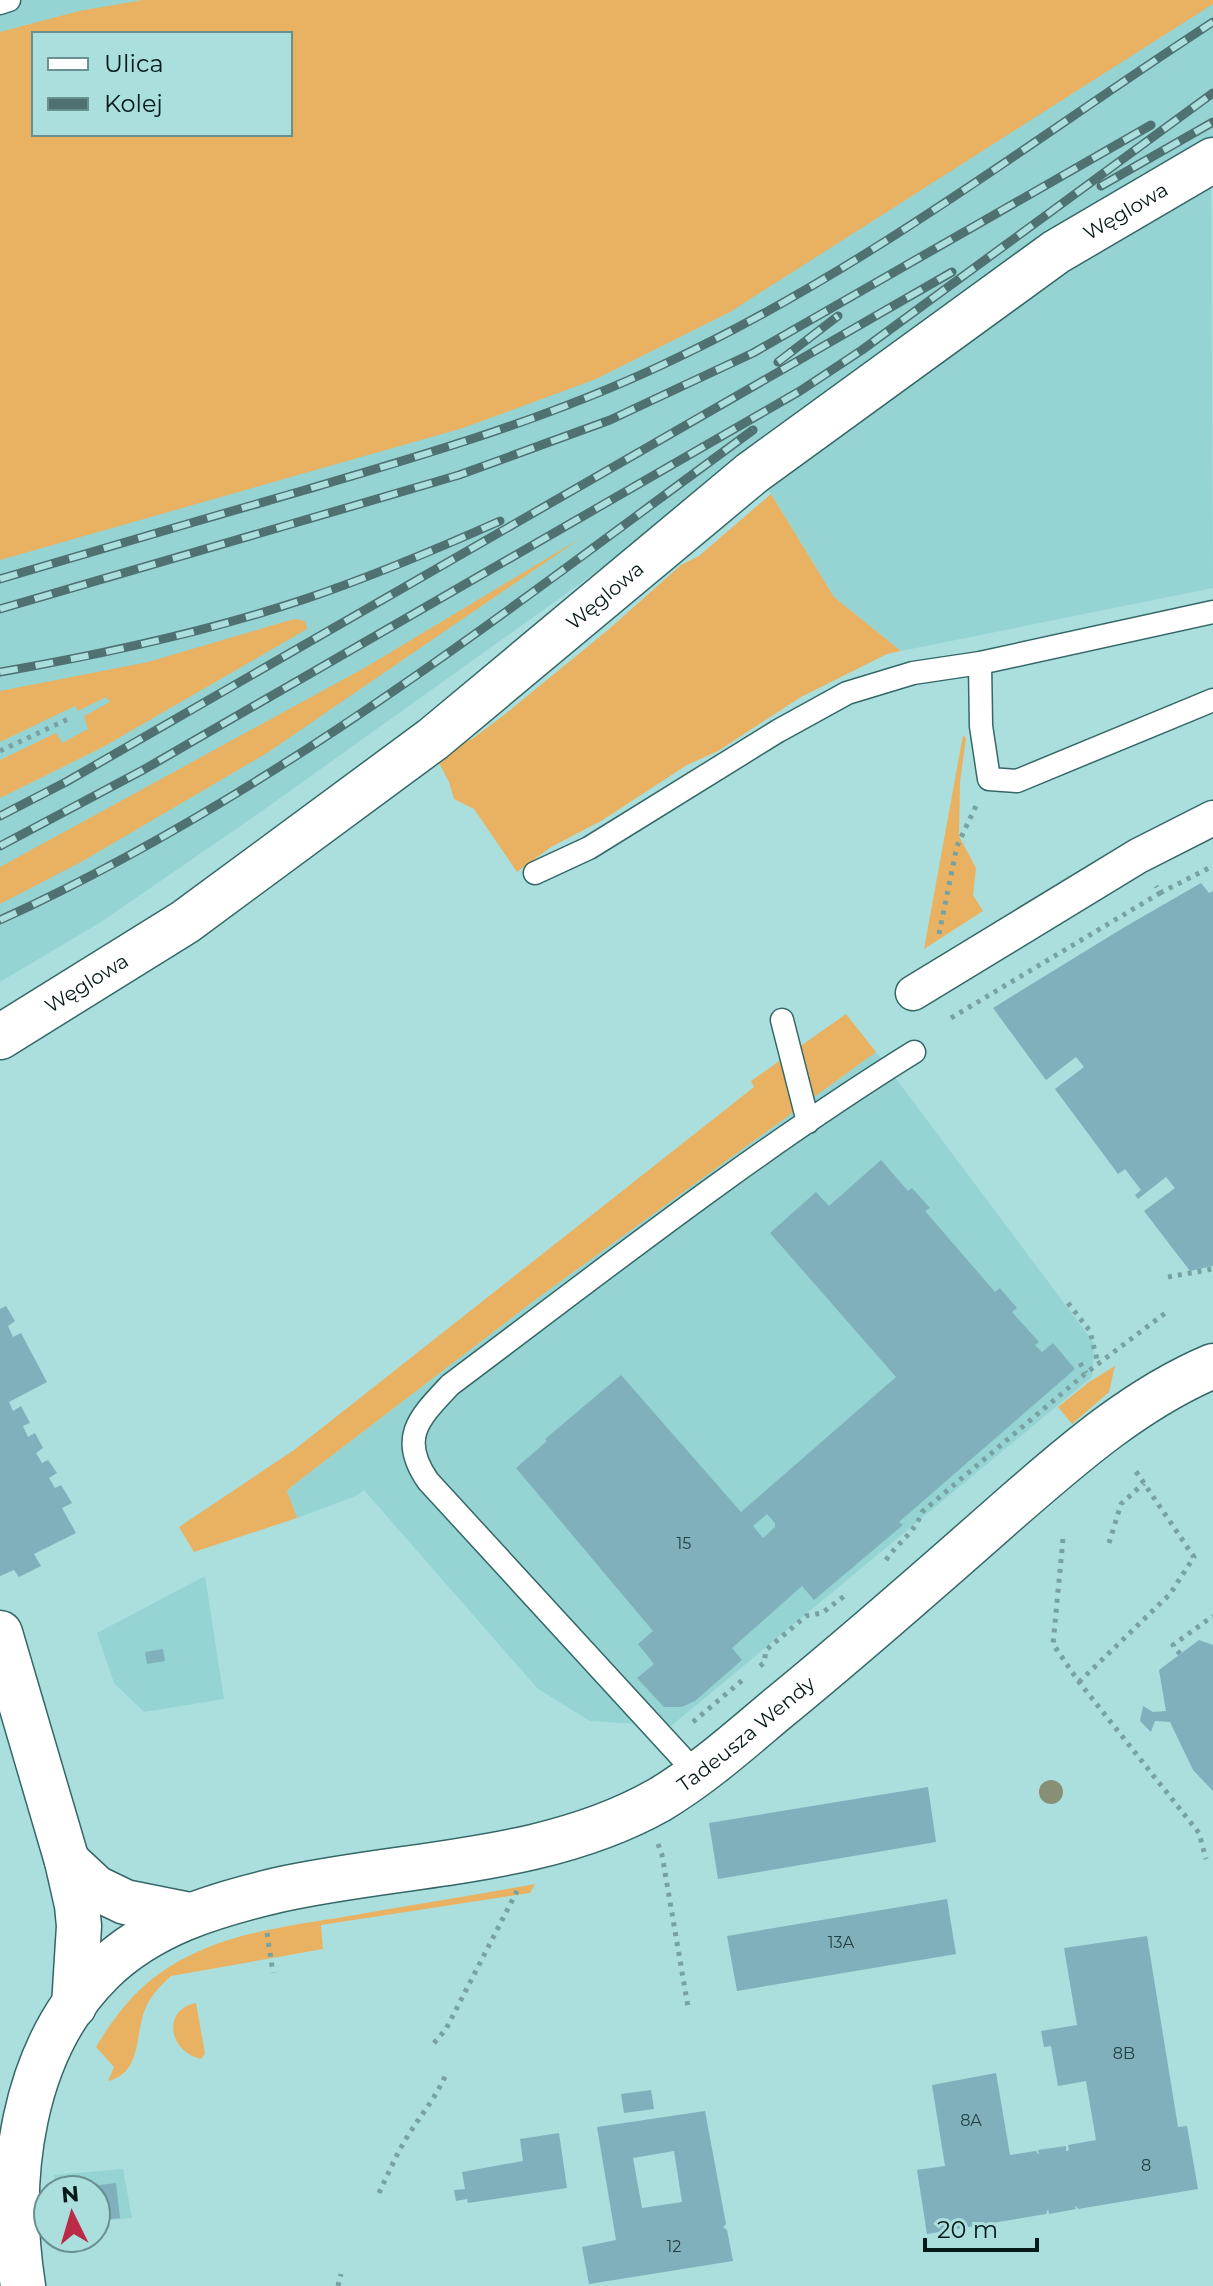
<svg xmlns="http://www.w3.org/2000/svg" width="1213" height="2286" font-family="Montserrat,sans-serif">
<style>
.built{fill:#95d4d3;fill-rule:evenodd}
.grass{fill:#e9b262;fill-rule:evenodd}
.building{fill:#7fb0bc;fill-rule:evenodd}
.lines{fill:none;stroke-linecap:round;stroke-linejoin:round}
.service-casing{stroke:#356767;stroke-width:25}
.pedestrian-casing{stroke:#356767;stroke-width:37}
.minor-casing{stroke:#356767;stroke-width:47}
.path{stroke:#77a2a1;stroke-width:5;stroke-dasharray:4 6;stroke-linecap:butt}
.service{stroke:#fff;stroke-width:22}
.pedestrian{stroke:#fff;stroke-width:34}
.minor{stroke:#fff;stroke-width:44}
.rail-casing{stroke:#4f7171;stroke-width:9}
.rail{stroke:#aadfde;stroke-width:6;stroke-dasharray:18;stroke-linecap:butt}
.tree{fill:#888f76}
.labels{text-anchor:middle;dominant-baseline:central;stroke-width:6;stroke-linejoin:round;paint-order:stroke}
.number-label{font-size:16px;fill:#243f42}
.street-label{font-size:20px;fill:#051919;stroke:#aadfde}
</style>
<rect width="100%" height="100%" fill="#aadfde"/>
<path class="built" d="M0,0H1213V140L1030,253L567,593L262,811L101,922L0,982ZM34,34H290V134H34Z
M1211,187L1213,588L901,651L834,597L768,489L974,335L1075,265Z
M876,1052L1094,1343L1092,1377L671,1726L590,1721L538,1689L364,1490L356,1496L297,1518L287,1491L292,1486L535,1300Z
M205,1576L224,1699L144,1712L114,1683L97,1633Z
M123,2169L132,2218L96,2221V2190H56L54,2175Z"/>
<path class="grass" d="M143,0H1213V4L730,312L596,379L463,428L0,560V32L79,11ZM34,34H290V134H34Z
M771,494L834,597L901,651L887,654L801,697L718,751L687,765L601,821L551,847L517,872L474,809L454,799L449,782L439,763L452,748L472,739L504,715L608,630L681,565L699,556Z
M581,538L267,753L81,862L0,904V867L366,667Z
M294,619L305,621L307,629L103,747L0,798V760L56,733L62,743L88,729L84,716L110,702L106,697L78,711L75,706L0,742V691L148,662Z
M963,735L966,738L960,782L959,836L976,868L973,895L983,911L924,949Z
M846,1014L876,1052L535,1300L292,1486L287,1491L297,1518L194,1552L179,1527L294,1450L754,1087L751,1081Z
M1115,1366L1109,1392L1072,1424L1058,1407L1089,1382Z
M535,1884L530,1893L321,1925L323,1949L171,1976C160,1986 149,1997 144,2012C135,2038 141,2073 108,2081L114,2067L96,2047C115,2015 137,1987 169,1967C223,1933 288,1926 349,1916C411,1905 473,1895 535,1884Z
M196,2003L205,2054L201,2059C169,2052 161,2010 196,2003Z"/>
<path class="building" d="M1201,883L1209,893L1213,891V1266L1190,1271L1144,1211L1175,1188L1166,1177L1138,1199L1135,1195L1141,1190L1125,1169L1118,1174L1055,1089L1084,1067L1076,1057L1046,1080L993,1008L1123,928Z
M881,1160L908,1191L912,1188L930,1208L925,1211L995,1292L1000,1288L1017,1308L1012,1312L1039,1342L1035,1345L1042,1352L1053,1343L1075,1369L899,1522L903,1525L814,1600L802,1586L732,1648L742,1660L695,1701L682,1707H664L637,1678L654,1664L638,1644L653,1631L516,1468L547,1441L545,1439L621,1375L741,1512L896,1377L770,1233L816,1192L829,1206ZM767,1514L775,1523V1527L763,1538L753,1526Z
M6,1306L15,1321L8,1326L13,1337L21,1333L47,1382L9,1402L13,1411L21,1406L30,1423L23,1426L28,1437L35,1433L43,1448L36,1453L42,1463L48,1460L57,1473L49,1478L55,1488L61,1485L72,1503L62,1508L76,1533L34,1554L41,1566L19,1577L14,1570L0,1576V1309Z
M1199,1640L1213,1645V1791L1193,1770L1170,1722L1155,1721L1151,1732L1140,1721L1143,1706L1153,1712L1166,1711L1159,1670Z
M163,1649L165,1661L147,1664L145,1652Z
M928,1787L936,1842L718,1879L709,1823Z
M947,1899L956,1954L737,1991L727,1936Z
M1147,1936L1178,2127L1187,2126L1198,2189L1078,2209L1075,2205L1076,2209L1049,2214L1048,2209L1046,2214L927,2234L917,2170L945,2166L932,2085L996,2073L1010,2155L1036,2151L1039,2155L1038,2150L1066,2146V2151L1069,2150L1068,2145L1096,2140L1086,2081L1058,2086L1051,2046L1044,2047L1041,2031L1077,2025L1064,1948Z
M651,2090L654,2109L624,2113L621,2094Z
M705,2111L726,2224L723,2227L727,2230L733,2261L589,2284L582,2247L616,2240L597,2127ZM674,2151L682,2202L642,2208L633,2158Z
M559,2133L567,2188L468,2203L467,2199L456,2201L454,2190L465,2189L462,2172L523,2161L520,2139Z
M116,2183L120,2218L96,2221V2190L77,2188Z"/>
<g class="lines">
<defs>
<path id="service" d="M0,3L9,0
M980,663L981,726L989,779L1017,781L1213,700
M535,873L589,848L778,731L847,693L913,673L980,663L1213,612
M782,1020L808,1122
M696,1773L428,1481C398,1438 419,1418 450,1385C602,1271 753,1152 914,1052"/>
<path id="pedestrian" d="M913,993L1138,856L1213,818"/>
<g id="minor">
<path id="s1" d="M0,1037L185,922L433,739L752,473L1056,252L1213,160"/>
<path d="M0,1633L67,1861L77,1905L79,1926L74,2006"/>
<path d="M67,1861L96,1888L125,1902L190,1915"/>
<path id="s2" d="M23,2286C6,2179 21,2051 102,1971C150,1924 214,1905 278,1890C404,1862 544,1865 659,1800C701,1775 739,1741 776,1710C857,1644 934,1576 1012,1507C1074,1453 1137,1398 1213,1366"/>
</g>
</defs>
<use href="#service" class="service-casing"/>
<use href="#pedestrian" class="pedestrian-casing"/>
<use href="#minor" class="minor-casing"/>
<path class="path" d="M0,751L68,719
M1160,893L1213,866
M939,934L957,846L976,806
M951,1018L1160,893L1156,886
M1168,1277L1213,1269
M1068,1303L1090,1331L1098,1364
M1080,1363L1086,1373
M1063,1539L1053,1644L1079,1682L1199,1833L1206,1859
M1109,1543L1121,1504L1144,1483
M886,1560C898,1542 915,1533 922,1512L1086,1373L1168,1311
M1180,1654L1173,1645L1213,1616
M760,1666L764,1663L766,1650L806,1616L822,1613L847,1594
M1079,1682L1170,1594L1194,1557L1133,1467
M693,1722L746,1677
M658,1844L662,1855L688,2007
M267,1933L273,1973
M434,2043L446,2029L517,1891
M379,2193C388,2174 396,2155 407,2137C422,2113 436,2098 447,2072
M338,2286L341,2274"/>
<use href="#service" class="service"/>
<use href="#pedestrian" class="pedestrian"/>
<use href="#minor" class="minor"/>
<defs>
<path id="rail" d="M1101,186L1213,122
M778,362L838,316
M0,579C102,549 203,519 305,490C427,454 547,419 662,365C859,274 1032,140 1213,22
M0,609L459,475L610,420L753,353L1151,125
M0,672C104,654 207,632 308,598C373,576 437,549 500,521
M0,816L66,782L952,272
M0,846L143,770L800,391L862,350L1213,93
M0,920C274,795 511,607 753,430"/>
</defs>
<use href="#rail" class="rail-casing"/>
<use href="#rail" class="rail"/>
</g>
<circle class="tree" cx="1051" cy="1792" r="12"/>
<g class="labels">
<g class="number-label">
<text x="684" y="1543">15</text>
<text x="841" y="1942">13A</text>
<text x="1124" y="2053">8B</text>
<text x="971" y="2120">8A</text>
<text x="1146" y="2165">8</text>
<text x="674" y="2246">12</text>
</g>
<g class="street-label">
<text stroke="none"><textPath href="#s1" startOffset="1398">Węglowa</textPath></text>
<text stroke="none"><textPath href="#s1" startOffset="750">Węglowa</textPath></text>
<text stroke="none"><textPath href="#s1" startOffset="102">Węglowa</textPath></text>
<text stroke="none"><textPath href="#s2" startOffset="1036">Tadeusza Wendy</textPath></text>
</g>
</g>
<rect x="32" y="32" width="260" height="104" fill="#aadfde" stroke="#68908f" stroke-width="2"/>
<rect x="48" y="58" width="40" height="12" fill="#ffffff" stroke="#68908f" stroke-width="2"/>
<text x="104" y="72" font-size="24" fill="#051919">Ulica</text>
<rect x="48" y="98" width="40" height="12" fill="#4f7171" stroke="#68908f" stroke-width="2"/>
<text x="104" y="112" font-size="24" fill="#051919">Kolej</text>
<g transform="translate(72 2214) rotate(355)"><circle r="38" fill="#aadfde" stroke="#68908f" stroke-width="2"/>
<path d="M0-6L14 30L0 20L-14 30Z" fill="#bb2a47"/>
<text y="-12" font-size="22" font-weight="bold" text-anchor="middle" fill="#051919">N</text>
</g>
<path d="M925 2238v12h112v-12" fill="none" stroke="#051919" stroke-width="4"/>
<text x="937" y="2238" font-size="24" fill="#051919" stroke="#aadfde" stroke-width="6" paint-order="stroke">20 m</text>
</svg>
